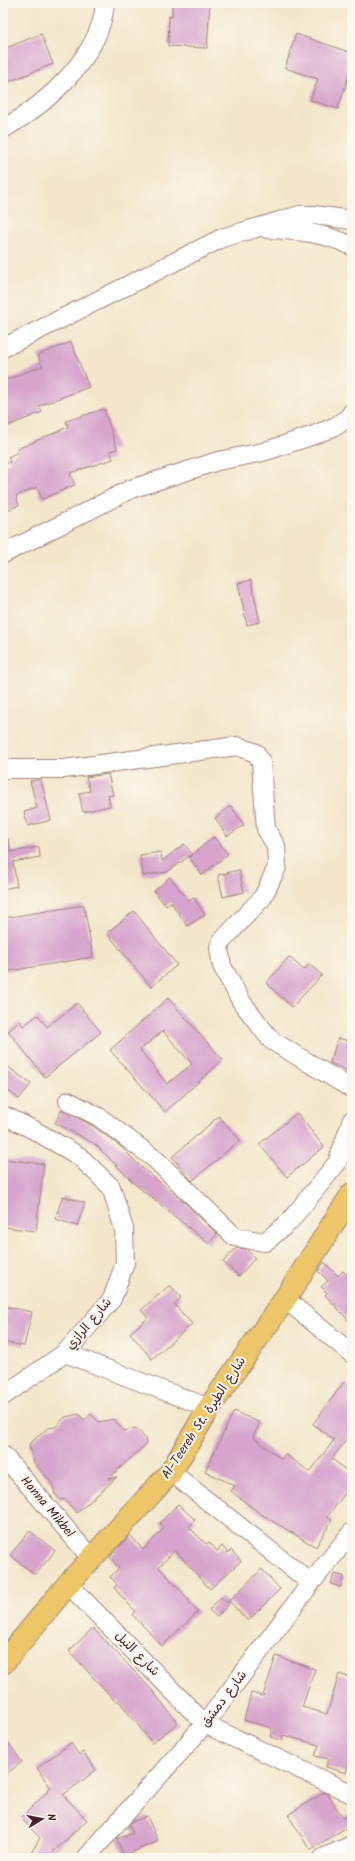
<svg xmlns="http://www.w3.org/2000/svg" width="355" height="1861" font-family="Kalam,'Playpen Sans Arabic',sans-serif">
<style>
.building{fill:#d6a4cd;fill-rule:evenodd}
.lines{fill:none;stroke-linecap:round;stroke-linejoin:round}
.minor-casing{stroke:#9e827b;stroke-width:20}
.major-casing{stroke:#9e827b;stroke-width:24}
.minor{stroke:#fff;stroke-width:18}
.major{stroke:#ecc669;stroke-width:22}
.labels{text-anchor:middle;dominant-baseline:central;stroke-width:4;stroke-linejoin:round;paint-order:stroke}
.street-label{font-size:13px;fill:#4a1f2b;stroke:#fbf7ec}
</style>
<rect width="100%" height="100%" fill="#fbf7ec"/>
<filter id="ink" filterUnits="userSpaceOnUse"><feTurbulence type="fractalNoise" baseFrequency=".025" numOctaves="2"/><feDisplacementMap in="SourceGraphic" scale="8" xChannelSelector="R" yChannelSelector="G"/><feConvolveMatrix kernelMatrix="1 2 1 2 8 2 1 2 1" color-interpolation-filters="sRGB"/></filter>
<filter id="wash" filterUnits="userSpaceOnUse"><feTurbulence type="fractalNoise" baseFrequency=".012" numOctaves="4" result="noise"/><feDisplacementMap in="SourceGraphic" scale="16" xChannelSelector="R" yChannelSelector="G"/><feGaussianBlur stdDeviation="0.9" result="paint"/><feColorMatrix in="noise" values="0 0 0 0 0 0 0 0 0 0 0 0 0 0 0 0 0 1.4 0 .05"/><feComposite in="paint" operator="in"/></filter>
<g filter="url(#wash)">
<rect width="100%" height="100%" fill="#f3e6cb"/>
<g id="blocks">
<path class="building" d="M172,3H210L207,48L168,46L169,16L172,17Z
M41,34L53,64L3,84V49Z
M296,34L352,53V66L338,109L310,100L318,79L285,68Z
M71,342L89,387L39,406L42,412L3,428V381L42,366L38,355Z
M104,409L117,449L110,451L113,459L70,473L75,485L42,499L37,487L16,496L19,505L3,512V465L10,462L8,457L18,452L17,449L68,427L66,421Z
M251,580L260,622L247,625L238,583Z
M108,774L113,795L108,796L110,806L83,812L79,793L90,791L86,777Z
M37,780H41L51,820L28,826L24,812L37,808L30,781Z
M231,806L244,825L227,836L215,818Z
M214,837L228,854L202,875L189,857Z
M3,839H8L11,852L39,847L40,857L13,862L17,886L3,889Z
M184,844L192,854L167,872L141,876L143,875L140,855L161,852L162,861Z
M239,870L244,892L223,897L218,875Z
M170,877L189,901L194,898L205,915L187,926L171,902L166,906L154,891Z
M84,905L93,957L3,972V918Z
M134,911L177,965L151,987L107,933Z
M289,957L304,970L309,964L322,975L292,1007L266,983Z
M168,998L223,1060L165,1112L110,1050ZM163,1031L192,1064L167,1084L140,1050Z
M77,1003L101,1032L45,1077L8,1031L20,1021L23,1026L38,1015L47,1027Z
M338,1038L352,1042V1073L330,1063Z
M3,1063L31,1084L19,1099L3,1087Z
M62,1109L73,1117L74,1116L93,1126L120,1146L142,1168L182,1200L217,1234L209,1244L137,1186L95,1144L55,1123Z
M297,1113L324,1147L287,1177L259,1144Z
M219,1116L240,1140L192,1181L172,1157Z
M3,1159L44,1164L36,1231L3,1227Z
M63,1196L85,1203L77,1226L55,1219Z
M236,1248L246,1249L255,1258L239,1276L223,1262Z
M324,1262L338,1276L343,1271L352,1280V1324L325,1295L327,1293L321,1287L328,1281L318,1271Z
M170,1285L181,1298L174,1304L192,1324L152,1359L130,1333L148,1318L141,1310Z
M3,1306L32,1312L24,1346L3,1342Z
M344,1382L352,1389V1432L332,1459L352,1475V1484L327,1517L332,1520L316,1547L259,1513L231,1491L235,1486L205,1471L234,1411L260,1423L253,1437L281,1459L285,1454L310,1472L334,1440L313,1424Z
M79,1414L84,1420L91,1414L99,1422L114,1419L124,1431L136,1428L145,1438L146,1444L108,1479L117,1477L77,1513L64,1499L60,1500L55,1494L52,1483L34,1463L29,1444L48,1428L55,1427L65,1417Z
M178,1504L195,1520L189,1527L206,1544L209,1542L217,1551L222,1546L228,1553L231,1550L241,1561L210,1589L175,1550L159,1567L189,1600L188,1601L198,1612L162,1646L132,1614L135,1611L114,1588L117,1584L110,1577L119,1568L110,1557L130,1535L143,1550L164,1528L160,1523Z
M30,1531L55,1551L35,1575L10,1555Z
M262,1569L280,1589L248,1621L229,1601Z
M334,1574L344,1576L341,1587L331,1584Z
M221,1597L229,1604L217,1617L209,1610Z
M93,1628L152,1690L178,1723L152,1743L118,1700L116,1702L69,1651Z
M276,1656L315,1669L302,1707L327,1714L339,1674L352,1678V1752L346,1773L326,1767L329,1759L315,1756L319,1745L283,1735L282,1740L270,1737L272,1728L244,1720L251,1693L263,1696Z
M3,1735L22,1762L3,1776Z
M71,1743L79,1755L83,1752L96,1770L63,1795L87,1820L47,1858H28L40,1838L21,1818L51,1788L37,1768Z
M324,1792L328,1794L343,1818L352,1812V1824L310,1850L288,1815Z
M147,1816L158,1841L124,1856L117,1839L133,1833L129,1825L132,1822Z"/>
</g>
</g>
<g filter="url(#ink)">
<use href="#blocks" fill-opacity="0" stroke="#9e827b" stroke-width="1"/>
<g class="lines">
<defs>
<path id="minor" d="M3,129C47,104 101,56 105,3
M267,229C296,230 325,233 352,246
M3,348L222,238L300,215H314L352,220
M3,554L131,489L218,461L263,452L314,435L336,426L348,418L352,412
M3,769H64L237,746L256,753L261,762L266,829L276,846L277,867L263,897L221,942L219,948L222,966L241,1001L271,1040L352,1089
M68,1101L99,1117L156,1160L235,1237L265,1242L289,1222L337,1163L352,1120
M3,1115L32,1129L79,1156L111,1187L124,1229L125,1263L112,1299L65,1353L3,1396
M285,1299L352,1354
M65,1353L209,1408
M3,1455L91,1558
M171,1472L311,1583
M68,1584L205,1724L352,1794
M86,1858L205,1724L311,1583L352,1532
M323,1858L352,1845"/>
<path id="major" d="M3,1663L68,1584L171,1472L209,1408L285,1299L352,1194"/>
</defs>
<use href="#minor" class="minor-casing"/>
<use href="#major" class="major-casing"/>
<use href="#minor" class="minor"/>
<use href="#major" class="major"/>
</g>
</g>
<g class="labels">
<g class="street-label">
<text transform="translate(89 1324) rotate(-50)">شارع الرازي</text>
<text transform="translate(204 1418) rotate(-57)">Al-Teereh St. شارع الطيرة</text>
<text transform="translate(47 1507) rotate(50)">Hanna Mikbel</text>
<text transform="translate(137 1654) rotate(45)">شارع النيل</text>
<text transform="translate(224 1699) rotate(-53)">شارع دمشق</text>
</g>
</g>
<rect width="355" height="1861" fill="none" stroke="#fbf7ec" stroke-width="16"/>
<g transform="translate(42 1819) rotate(80)" stroke="#fbf7ec" stroke-width="3" paint-order="stroke">
<path d="M0-3L7 15L0 10L-7 15Z" fill="#4a1f2b"/>
<text y="-6" font-size="11" font-weight="bold" text-anchor="middle" fill="#4a1f2b">N</text>
</g>
</svg>
